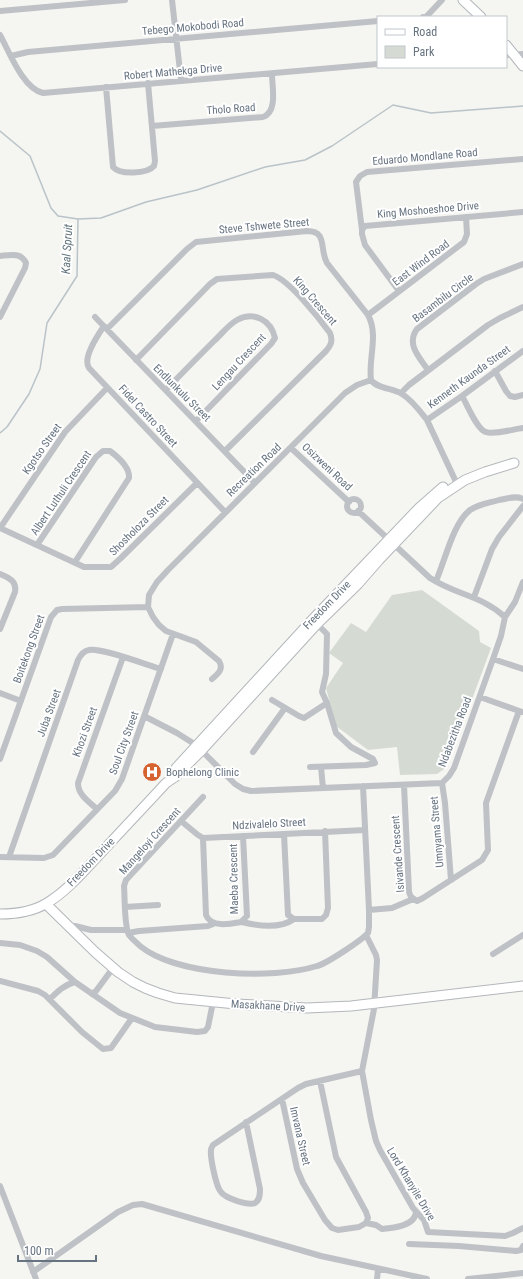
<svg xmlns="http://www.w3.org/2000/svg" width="523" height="1279" font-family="'Roboto Condensed',sans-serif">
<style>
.green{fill:#d5dbd3}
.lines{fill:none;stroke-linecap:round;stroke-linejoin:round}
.stream{stroke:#b9c3c8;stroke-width:1.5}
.secondary-casing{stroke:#b3b7bb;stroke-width:11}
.street{stroke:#bec1c5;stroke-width:6}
.secondary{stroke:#fff;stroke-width:9}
.labels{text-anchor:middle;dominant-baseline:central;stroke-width:4;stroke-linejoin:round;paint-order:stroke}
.street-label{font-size:11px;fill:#667380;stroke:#fff}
.poi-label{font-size:11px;fill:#667380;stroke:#fff;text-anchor:start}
.water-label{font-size:12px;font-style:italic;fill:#62747d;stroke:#fff}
</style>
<rect width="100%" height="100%" fill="#f5f5f1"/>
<path class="green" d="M422,590L479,631L480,642L491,648L447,767L437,774L400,775L397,747L368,750L336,726L326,688L343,663L329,653L351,623L366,632L392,595Z"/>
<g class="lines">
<path class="stream" d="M0,131L30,156L51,208L58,216L78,219L77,276L47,323L40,369L29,394L7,427L0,433
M78,219L101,218L146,202L197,190L265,167L305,160L332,146L393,105L431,113L523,106"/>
<defs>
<path id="secondary" d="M463,0L481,17
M506,45L523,66
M176,768L311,621L418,509L443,487
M46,904L95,952L118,972L133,982L145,988L158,993L175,998L236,1004L307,1008L351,1006L523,986
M0,914C15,914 34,911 47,903C67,891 83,872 99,855C121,831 144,807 166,783L175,777L202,750L317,624L358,584L379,560L438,498L465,480L485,472L514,463"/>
</defs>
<use href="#secondary" class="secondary-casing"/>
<path class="street" d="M172,0L181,80
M0,11L125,0
M423,17H426L442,0
M0,35C9,51 23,89 43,93L378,64
M506,55L523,54
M11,56L28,52L378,21
M106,87L113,167C120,175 147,174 154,166L155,161L148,83
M152,126L263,117C278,112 272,87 272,74
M362,230L356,182L360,176L367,172L523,159
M0,256C10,255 21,252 26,263L25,268L0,317
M399,291L365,245L362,234V230L365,226L523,212
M368,315L464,242L467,234L466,217
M95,317L255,483
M104,326C98,335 82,358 89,368L225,512
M107,329L187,249L196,242L307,231C328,231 319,249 327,263L368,315C379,335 368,359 371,380
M136,360L210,284L217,279L273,275C289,280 319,318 330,333C333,341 331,345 326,351L225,451
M428,370C419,357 406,344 417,329L476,284L484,279L523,264
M495,371L506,391L510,396L515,397L523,395
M371,380C377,389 393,388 402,394C412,400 420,411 427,420L457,484
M166,390C182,373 198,357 214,341C221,335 228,325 237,320C254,311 271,320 275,338L271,344L196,421
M401,393L409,385L488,325L500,318L523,307
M462,396C467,404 477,430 486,432C494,435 514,429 523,428
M427,420L462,396L523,351
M291,448L349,502
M347 506a7 7 0 1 1 14 0a7 7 0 1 1-14 0Z
M358,511L430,578C456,595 481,595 505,617
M0,528L84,567H111L121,558L197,483
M0,528L65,432L107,388
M37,545L96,457L103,451H110C118,457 130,468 129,478L75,562
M0,574C9,578 17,581 15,592L0,629
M436,581C445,561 453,523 470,510C479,504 489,503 499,500C507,499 516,495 523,499
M474,597L492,549L499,537L523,506
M493,659L523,669
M212,679C218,674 224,669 219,661L196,642L166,631L159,625L153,617L148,607L149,595L157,582L168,570L345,393L357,385L371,380
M0,693L21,701
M480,697L522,712
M272,700L299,716L304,718L327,703
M144,716L177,733L196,745L235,784L243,789L251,791L442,783L449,776L454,768L493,659L501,636L505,617L515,602L523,582
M253,752L285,708
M0,759L51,617L57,610L62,609L148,607
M310,767L366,765L375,763L373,759L351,747L336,733L327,703L322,692L326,674L327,634L317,624
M321,767L323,788
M442,783L445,803L451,880
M404,785L409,892L411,897L417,901L423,898L482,860L488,850L486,803L519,711
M203,797L126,880L124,886C125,898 124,926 129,935C132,939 136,942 140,946C177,976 272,980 317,966C326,964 362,940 368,933L369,927V910L363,786
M97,809C89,802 78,795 78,783L123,657
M181,821L198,835L203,838L365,830
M284,834L288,915L294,919H322L326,915L328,908L325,831
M203,838L206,915C211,928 230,924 241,922L247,916L243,836
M0,857L44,858L53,855L115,791L122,779L173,634
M9,857L78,660C80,656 83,651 89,650C100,647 147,665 161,669
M125,907L158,905
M369,910L392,908L413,899
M242,922C258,926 280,929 294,919
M68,926H75L91,930H127
M128,933L139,931L208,926L213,924
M366,935L376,955L377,960L374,1009L362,1071L371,1120L376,1141L380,1150L413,1208L424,1220L428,1232L505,1236L513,1233L523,1228
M0,943L20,945L37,951L47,957L75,982L120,1013L155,1027L197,1032L205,1031L208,1027L213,1002
M493,954L523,935
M0,981L38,991L45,995L82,1032L103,1049L111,1048L132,1018
M92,994L96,991L113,968
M50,999C58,991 64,985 75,982
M320,1081L336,1157L366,1212L368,1218L366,1223
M282,1099L297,1169L303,1183L325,1220L332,1228L338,1230L359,1227L366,1223
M246,1122L260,1189C260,1194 260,1200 255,1203C248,1206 225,1198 221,1192C216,1187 210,1157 211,1150C211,1148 212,1147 213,1145L298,1088L306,1084L362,1071
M0,1186L36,1279
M366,1223L376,1225L382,1229C393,1228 415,1226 416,1212
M409,1244L459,1246L516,1251L521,1250L523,1246
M33,1272L118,1212L133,1205L142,1204L321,1256L427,1279
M377,1279L378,1269
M468,1279L523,1273"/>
<use href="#secondary" class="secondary"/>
</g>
<defs>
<symbol id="hospital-disc" viewBox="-11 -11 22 22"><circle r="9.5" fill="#d66230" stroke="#fff"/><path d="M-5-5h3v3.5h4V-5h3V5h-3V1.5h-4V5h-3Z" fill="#fff"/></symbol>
</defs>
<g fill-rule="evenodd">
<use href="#hospital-disc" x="141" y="761" width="22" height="22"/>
</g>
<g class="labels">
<g class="street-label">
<text transform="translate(193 27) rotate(-5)">Tebego Mokobodi Road</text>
<text transform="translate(173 72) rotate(-5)">Robert Mathekga Drive</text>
<text transform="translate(231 109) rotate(-4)">Tholo Road</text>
<text transform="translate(425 157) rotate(-5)">Eduardo Mondlane Road</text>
<text transform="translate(428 210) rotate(-5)">King Moshoeshoe Drive</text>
<text transform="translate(264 226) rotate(-5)">Steve Tshwete Street</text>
<text transform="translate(421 263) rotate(-37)">East Wind Road</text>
<text transform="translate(443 298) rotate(-37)">Basambilu Circle</text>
<text transform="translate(315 301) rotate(49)">King Crescent</text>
<text transform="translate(239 362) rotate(-47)">Lengau Crescent</text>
<text transform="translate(469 377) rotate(-36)">Kenneth Kaunda Street</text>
<text transform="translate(182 393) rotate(45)">Endlunkulu Street</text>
<text transform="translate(148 416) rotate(47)">Fidel Castro Street</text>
<text transform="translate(42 449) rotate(-55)">Kgotso Street</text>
<text transform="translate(327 467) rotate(43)">Osizweni Road</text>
<text transform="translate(254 470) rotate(-44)">Recreation Road</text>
<text transform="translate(61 493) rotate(-56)">Albert Luthuli Crescent</text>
<text transform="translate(139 526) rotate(-45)">Shosholoza Street</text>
<text transform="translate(327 605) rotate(-46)">Freedom Drive</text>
<text transform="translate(29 649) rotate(-70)">Boitekong Street</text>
<text transform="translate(49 713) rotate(-70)">Juba Street</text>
<text transform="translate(85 732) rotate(-70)">Khozi Street</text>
<text transform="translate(455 732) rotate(-69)">Ndabezitha Road</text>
<text transform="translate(124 743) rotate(-70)">Soul City Street</text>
<text transform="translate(269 824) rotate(-3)">Ndzivalelo Street</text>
<text transform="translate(437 832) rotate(-95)">Umnyama Street</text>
<text transform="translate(150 841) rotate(-48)">Mangeloyi Crescent</text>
<text transform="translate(398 854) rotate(-94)">Isivande Crescent</text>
<text transform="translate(91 862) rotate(-46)">Freedom Drive</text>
<text transform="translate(234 879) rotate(-91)">Maeba Crescent</text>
<text transform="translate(268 1006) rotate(3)">Masakhane Drive</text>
<text transform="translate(300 1136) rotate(77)">Imvana Street</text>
<text transform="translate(411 1184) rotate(59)">Lord Khanyile Drive</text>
</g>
<g class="poi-label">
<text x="166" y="772">Bophelong Clinic</text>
</g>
<g class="water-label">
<text transform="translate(67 249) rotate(-87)">Kaal Spruit</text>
</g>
</g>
<rect x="377" y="16" width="130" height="52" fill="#ffffff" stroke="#c2c7cc"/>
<rect x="385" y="29" width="20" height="6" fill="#ffffff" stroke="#c2c7cc"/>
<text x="413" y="36" font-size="12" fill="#667380">Road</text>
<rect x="385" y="46" width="20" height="12" fill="#d5dbd3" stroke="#c2c7cc"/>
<text x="413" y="56" font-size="12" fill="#667380">Park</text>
<path d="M18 1255v6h78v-6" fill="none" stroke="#667380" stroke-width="2"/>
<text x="24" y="1255" font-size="12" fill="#667380" stroke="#ffffff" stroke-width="3" paint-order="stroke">100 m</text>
</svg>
